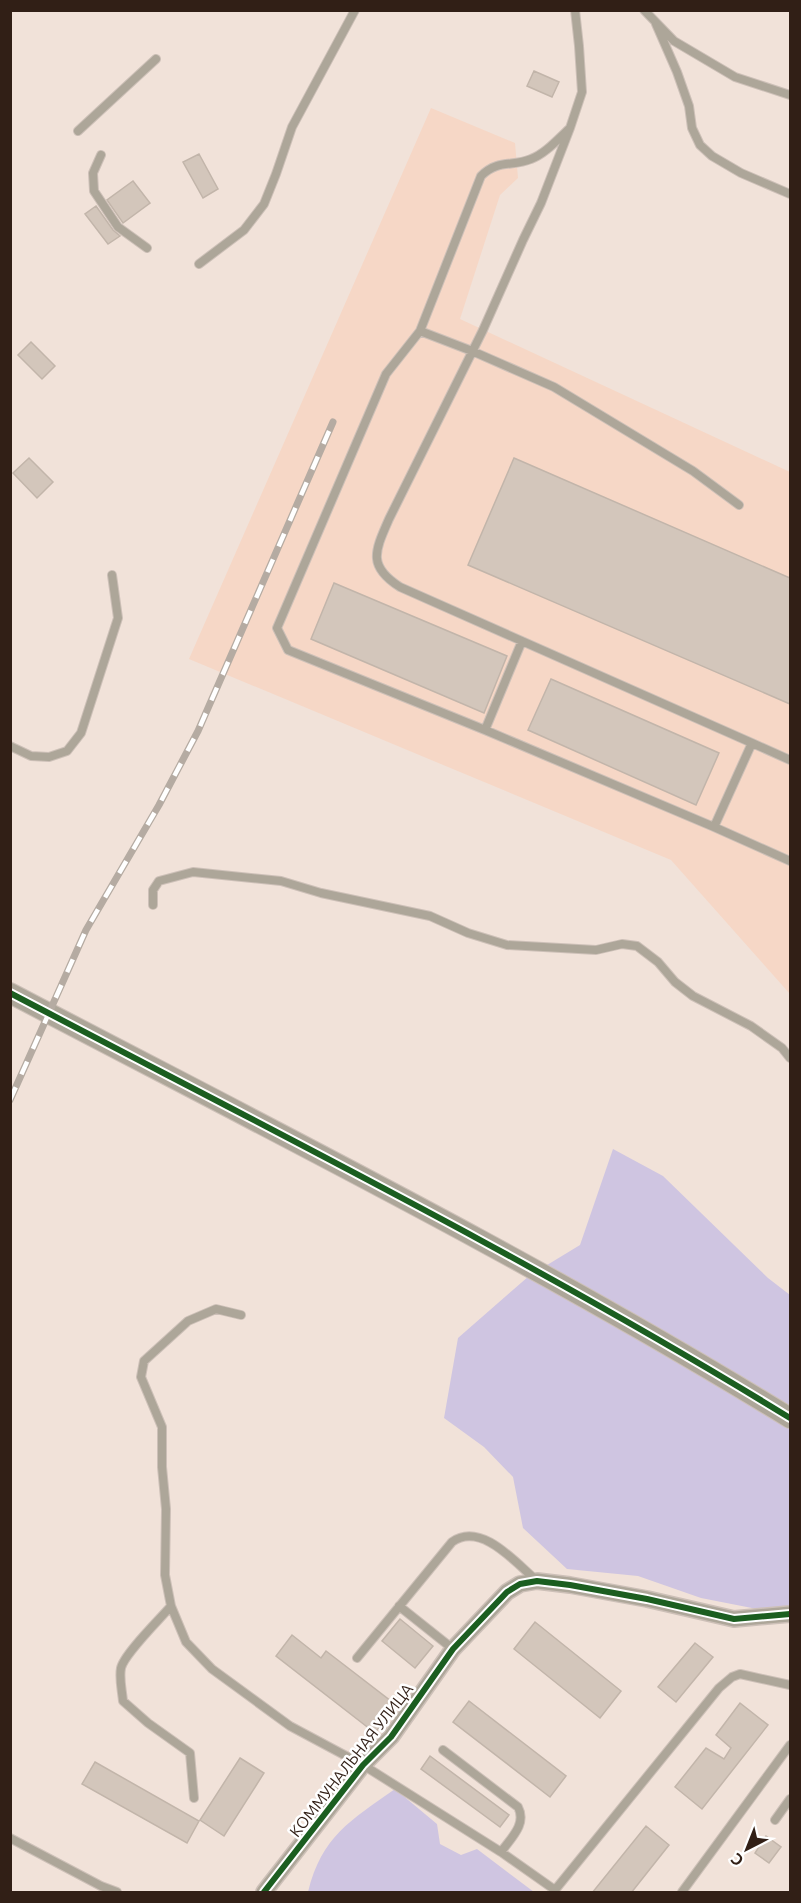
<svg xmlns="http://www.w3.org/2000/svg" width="801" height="1903" font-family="Ubuntu,sans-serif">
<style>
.built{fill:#f6d7c6}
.forest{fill:#cfc5e1}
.building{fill:#d3c6bb;stroke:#c2b5aa;stroke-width:1.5}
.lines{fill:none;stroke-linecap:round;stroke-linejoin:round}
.service-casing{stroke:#cdc0b8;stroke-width:10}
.minor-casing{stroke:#cdc0b8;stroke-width:18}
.tertiary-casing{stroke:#cdc0b8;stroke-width:22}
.service{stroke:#ada699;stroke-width:8}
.minor{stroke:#ada699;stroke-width:15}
.tertiary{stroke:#ada699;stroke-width:20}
.rail-casing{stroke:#b5aba2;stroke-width:7}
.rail{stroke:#fff;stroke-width:4.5;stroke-dasharray:14;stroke-linecap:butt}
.cycleway-casing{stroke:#fff;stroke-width:10}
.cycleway{stroke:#1b5e20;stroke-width:6}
.labels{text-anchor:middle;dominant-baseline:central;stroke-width:5;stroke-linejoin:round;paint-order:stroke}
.street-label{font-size:16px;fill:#311f16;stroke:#fff}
</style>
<rect width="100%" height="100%" fill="#f1e2d9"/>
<path class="built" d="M431,108L515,143L518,178L500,195L460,319L790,472V994L671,860L189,659Z"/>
<path class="forest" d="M613,1149L663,1176L768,1278L790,1295V1608L757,1609L701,1598L638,1576L567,1569L523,1528L513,1477L484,1447L444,1418L458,1338L529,1276L580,1245Z
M395,1789L437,1824L440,1844L461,1855L477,1849L534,1892H308C322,1836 350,1821 395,1789Z"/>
<path class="building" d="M534,71L559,82L552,97L527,86Z
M199,154L218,189L203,198L183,162Z
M133,181L150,203L123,223L107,200Z
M96,206L113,230L120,236L108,244L85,214Z
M31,342L55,366L42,379L18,355Z
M29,458L53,482L37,498L13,473Z
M514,458L790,578V704L468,565Z
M334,583L507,656L484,713L311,639Z
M551,679L719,753L696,805L528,730Z
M400,1619L433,1646L415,1668L382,1641Z
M535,1622L621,1691L600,1718L514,1649Z
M292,1635L321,1658L326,1651L396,1705L375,1733L276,1656Z
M695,1643L713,1657L676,1702L658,1687Z
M469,1701L566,1776L550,1797L453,1722Z
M740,1703L768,1725L702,1809L675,1787L706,1748L724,1759L731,1748L716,1735Z
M430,1756L509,1815L500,1827L421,1769Z
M240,1758L264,1773L224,1836L200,1820Z
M95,1762L199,1821L187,1843L82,1784Z
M646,1826L669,1845L631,1893H592Z
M766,1836L781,1847L769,1863L755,1853Z"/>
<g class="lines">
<defs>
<path id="service" d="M575,10L579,46L582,92L570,128L541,203L523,240L483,330L389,519C375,551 367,566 400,587L752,743L714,827L790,861
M644,10L674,41L735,77L790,95
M656,24L677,72L689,106L692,128L700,145L712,156L741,173L790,194
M569,129C558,139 545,154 531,159C512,167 498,159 481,176L420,331L472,351L554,387L693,471L739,505
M78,131L156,59
M101,155L93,173L94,191L118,227L147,248
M199,264L244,230L264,204L276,174L292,127L355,10
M420,331L386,374L277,628L288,650L485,730L714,827
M485,730L522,641
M752,743L790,760
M10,746L31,756L49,757L67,751L81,733L118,618L112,575
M153,905V890L159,881L193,872L281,881L321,893L430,916L468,933L507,945L596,950L622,944L637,946L658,962L675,982L693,996L751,1026L782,1048L790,1058
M241,1315L216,1309L188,1321L144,1361L141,1377L162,1427V1467L166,1509L165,1575L171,1606L186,1642L212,1669L290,1726L363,1765L501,1852L555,1890L719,1688L732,1677L740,1674L790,1685
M171,1606C160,1619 124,1654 121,1668C119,1679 122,1690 123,1701L148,1723L190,1753L194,1798
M399,1606L453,1649
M357,1658L452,1542C481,1521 516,1563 536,1580
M443,1750L518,1807C527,1824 511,1838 501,1852
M775,1820L790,1799
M10,1838L101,1886L117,1892
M682,1892L790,1745"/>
<path id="minor" d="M264,1892L363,1765L391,1737L453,1649L507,1592L520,1584L537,1581L570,1585L647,1599L734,1619L790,1614"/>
<path id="tertiary" d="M10,993C273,1131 538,1263 790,1418"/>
</defs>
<use href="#service" class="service-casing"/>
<use href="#minor" class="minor-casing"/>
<use href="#tertiary" class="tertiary-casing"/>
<use href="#service" class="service"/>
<use href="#minor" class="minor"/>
<use href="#tertiary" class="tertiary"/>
<defs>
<path id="rail" d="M10,1100L86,930L159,805L198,731L333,422"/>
</defs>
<use href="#rail" class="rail-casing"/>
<use href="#rail" class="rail"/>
<defs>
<path id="cycleway" d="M10,993C273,1131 538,1263 790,1418
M264,1892L363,1765L391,1737L453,1649L507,1592L520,1584L537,1581L570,1585L647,1599L734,1619L790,1614"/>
</defs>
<use href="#cycleway" class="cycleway-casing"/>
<use href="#cycleway" class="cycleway"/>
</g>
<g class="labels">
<g class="street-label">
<text transform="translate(351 1760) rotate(-52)">КОММУНАЛЬНАЯ УЛИЦА</text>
</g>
</g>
<rect width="801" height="1903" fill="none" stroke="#311f16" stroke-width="24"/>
<g transform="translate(747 1849) rotate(222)" stroke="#ffffff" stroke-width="4.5" paint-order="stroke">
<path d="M0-4.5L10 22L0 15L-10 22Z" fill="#311f16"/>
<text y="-9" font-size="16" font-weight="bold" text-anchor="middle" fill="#311f16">С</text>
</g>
</svg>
